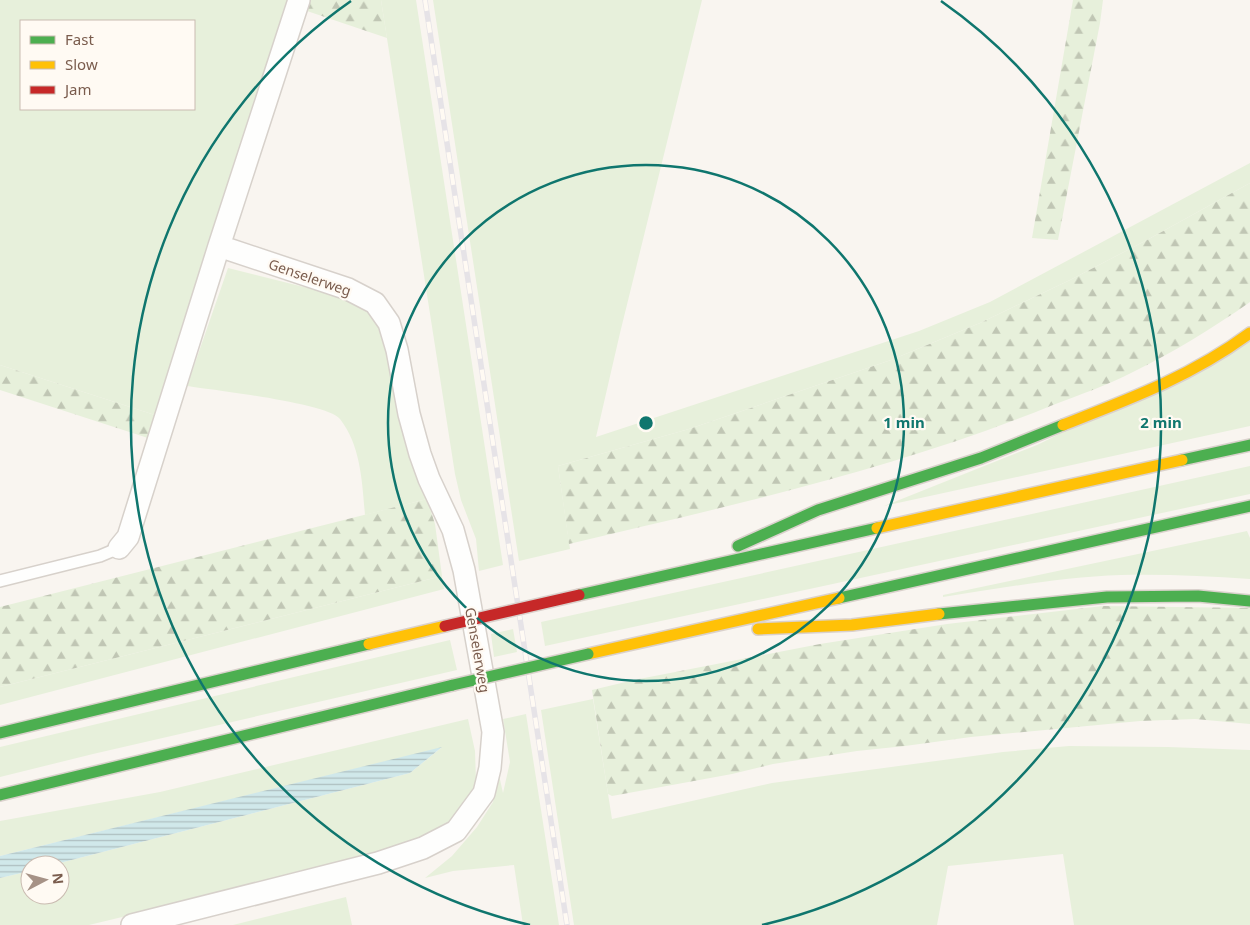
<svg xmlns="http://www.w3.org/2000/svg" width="1250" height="925" font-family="'Noto Sans',sans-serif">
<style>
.grass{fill:#e7f0db;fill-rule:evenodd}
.forest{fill:url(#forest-firs)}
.water{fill:url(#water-rules)}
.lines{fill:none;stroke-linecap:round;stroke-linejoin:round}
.lane-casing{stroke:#d7d1cb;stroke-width:14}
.street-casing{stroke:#d7d1cb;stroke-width:24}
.fast-casing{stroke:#dad1cc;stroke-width:14}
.slow-casing{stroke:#dad1cc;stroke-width:14}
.lane{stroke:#fefefd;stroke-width:11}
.street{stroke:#fefefd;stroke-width:21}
.fast{stroke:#4caf50;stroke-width:11}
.slow{stroke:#ffc107;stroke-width:11}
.rail-casing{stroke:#e6e3e7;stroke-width:5.5}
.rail{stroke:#fffaf3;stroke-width:4;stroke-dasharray:11;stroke-linecap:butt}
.fast-bridge-casing{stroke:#dad1cc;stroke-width:14;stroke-linecap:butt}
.jam-bridge-casing{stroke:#dad1cc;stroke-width:14;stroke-linecap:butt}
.fast-bridge{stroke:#4caf50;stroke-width:11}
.jam-bridge{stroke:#c62828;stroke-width:11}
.ring{fill:none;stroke:#0f766e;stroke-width:2.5}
.labels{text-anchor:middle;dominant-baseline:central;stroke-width:4.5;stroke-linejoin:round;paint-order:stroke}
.street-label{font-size:14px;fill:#7a5c4d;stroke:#fffaf3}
.centre{fill:#0f766e;stroke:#fffaf3;stroke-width:2.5}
.ring-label{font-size:15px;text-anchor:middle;font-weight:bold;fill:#0f766e;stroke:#fffaf3;stroke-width:4.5;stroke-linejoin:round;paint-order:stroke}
</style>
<defs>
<pattern id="forest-firs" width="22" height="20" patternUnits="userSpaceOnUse" patternTransform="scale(1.25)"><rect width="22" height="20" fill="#e7f0db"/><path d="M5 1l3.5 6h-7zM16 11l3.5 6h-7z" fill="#c0c6b4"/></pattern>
<pattern id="water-rules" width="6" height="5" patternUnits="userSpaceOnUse" patternTransform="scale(1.25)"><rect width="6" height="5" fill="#d0e8ea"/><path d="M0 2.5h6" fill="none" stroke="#aebfc0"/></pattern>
</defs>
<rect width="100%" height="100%" fill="#f9f5f0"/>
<path class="grass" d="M0,0H288L158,416L0,365ZM21,21H194V109H21Z
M381,0H416L503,565L479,571L476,539L461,500L455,474Z
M433,0H702L620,333L596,437L919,331L990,302L1250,163V183L1147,240L1070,280L980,323L891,360L689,429L558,466L570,549L519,561Z
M228,268L344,297L373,313L382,328L391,358L398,408L406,447L427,499L365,515C362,482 361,446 340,419C327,403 213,390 187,386Z
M1250,340V426L884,506L1037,445Z
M1250,466V494L545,646L541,622Z
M1247,531L1250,538V579C1207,576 1164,574 1121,575C1061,577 1002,588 943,597V595Z
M442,576L444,589L0,705V687Z
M513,629L517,652L494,657L491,634Z
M450,640L457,670L93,754L0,777V747Z
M593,699L612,819L772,783L1003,752L1069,746L1168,747L1250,750V925H1074L1063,854L948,866L937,925H574L541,710Z
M526,714L559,925H523L514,865L453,871L425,878L452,856L477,827L493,802L499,775L503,793L510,762L503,719Z
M468,719L475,751L476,781L468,802L448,823L427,835L382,853L338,865L89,925H0V878L30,871V895H60V865H52L410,773L441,748L0,856V821L160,792Z
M346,897L352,925H233Z"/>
<path class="forest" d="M310,0H381L387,38L307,11Z
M1073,0H1103L1100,23L1058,240L1032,238Z
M1250,183V302C1213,328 1174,352 1133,372C1108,385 1079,395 1053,405C897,469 733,505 569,544L558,466L689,429L891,360L980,323L1070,280L1147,240Z
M0,365L158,416L151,439L0,390Z
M427,499L435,524L442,576L0,687V607Z
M1103,606L1250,608V724L1195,719L1140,721L971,737L905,746L857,751L773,764L732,774L612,796L608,794L592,690L634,680L820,644L947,624Z"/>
<path class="water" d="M442,747L410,773L52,865H30V871L0,878V856Z"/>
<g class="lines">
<defs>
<path id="lane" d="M0,581L100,556L119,548"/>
<path id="street" d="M119,548L128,537L219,246
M132,925L378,863L423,848L456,831L484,793L490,768L493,732L464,570L453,530L429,479L420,454L409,414L397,350L389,323L375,303L348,289L219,246L299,0"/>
<path id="fast" d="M1182,460L1250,445
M738,546L818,510L981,458L1063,425
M579,595L877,528
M839,598L1250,506
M939,614L1107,597L1198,596L1250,601
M0,733L369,644
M0,795L453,685"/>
<path id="slow" d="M1063,425C1130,399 1192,376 1250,333
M877,528L1182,460
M758,629L852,625L939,614
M369,644L445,626
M588,654L839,598"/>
</defs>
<use href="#lane" class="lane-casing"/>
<use href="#street" class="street-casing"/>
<use href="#fast" class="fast-casing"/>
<use href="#slow" class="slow-casing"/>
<use href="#lane" class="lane"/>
<use href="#street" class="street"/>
<use href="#fast" class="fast"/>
<use href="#slow" class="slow"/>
<defs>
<path id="rail" d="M425,0L567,925"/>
</defs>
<use href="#rail" class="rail-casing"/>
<use href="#rail" class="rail"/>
<defs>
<path id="fast-bridge" d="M453,685L588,654"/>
<path id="jam-bridge" d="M445,626L579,595"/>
</defs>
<use href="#fast-bridge" class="fast-bridge-casing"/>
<use href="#jam-bridge" class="jam-bridge-casing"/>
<use href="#fast-bridge" class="fast-bridge"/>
<use href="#jam-bridge" class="jam-bridge"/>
</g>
<g class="ring">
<circle cx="646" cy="423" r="258"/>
<path d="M530 925A515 515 0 0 1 351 1M941 1A515 515 0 0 1 762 925"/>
</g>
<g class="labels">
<g class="street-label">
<text transform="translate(310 277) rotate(19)">Genselerweg</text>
<text transform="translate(478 650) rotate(80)">Genselerweg</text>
</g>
</g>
<circle cx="646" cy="423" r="8" class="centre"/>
<g class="ring-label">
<text x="904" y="428">1 min</text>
<text x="1161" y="428">2 min</text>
</g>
<rect x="20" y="20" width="175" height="90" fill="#fffaf3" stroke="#cabbb1"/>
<rect x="30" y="36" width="25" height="8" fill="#4caf50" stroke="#cabbb1"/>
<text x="65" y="45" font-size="15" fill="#7a5c4d">Fast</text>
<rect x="30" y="61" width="25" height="8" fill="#ffc107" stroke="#cabbb1"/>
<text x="65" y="70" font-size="15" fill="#7a5c4d">Slow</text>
<rect x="30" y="86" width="25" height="8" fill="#c62828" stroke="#cabbb1"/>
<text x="65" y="95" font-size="15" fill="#7a5c4d">Jam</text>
<g transform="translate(45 880) rotate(84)"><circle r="24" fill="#fffaf3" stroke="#cabbb1"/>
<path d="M0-4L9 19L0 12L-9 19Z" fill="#a69286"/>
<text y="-8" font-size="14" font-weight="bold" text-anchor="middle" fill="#7a5c4d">N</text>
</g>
</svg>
